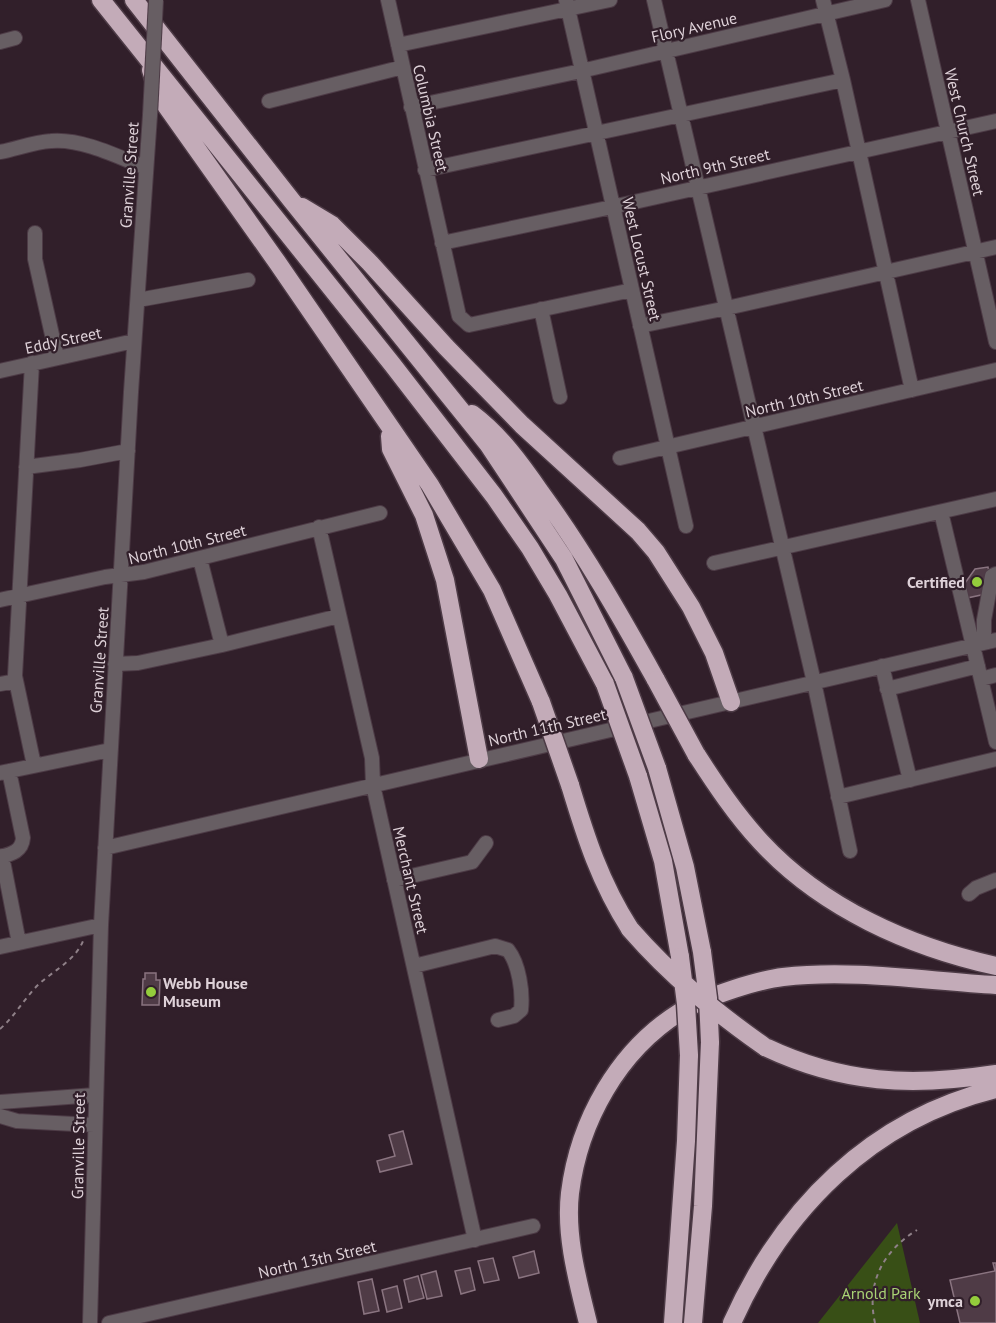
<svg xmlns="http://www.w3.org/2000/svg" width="996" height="1323" font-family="'PT Sans',sans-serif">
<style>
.green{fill:#384f16}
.building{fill:#4f3b46;stroke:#8a7480;stroke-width:1.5}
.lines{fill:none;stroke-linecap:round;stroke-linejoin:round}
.minor-casing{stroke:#4d3b46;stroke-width:16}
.highway-casing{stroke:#4d3b46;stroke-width:21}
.path{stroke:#8f8088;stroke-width:2;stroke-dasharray:4.5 4.5;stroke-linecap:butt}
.minor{stroke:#675e63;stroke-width:14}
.highway{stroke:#c3abb8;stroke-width:18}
.minor-bridge-casing{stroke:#4d3b46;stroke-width:16;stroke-linecap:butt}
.highway-bridge-casing{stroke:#4d3b46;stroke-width:21;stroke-linecap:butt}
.minor-bridge{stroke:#675e63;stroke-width:14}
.highway-bridge{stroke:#c3abb8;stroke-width:18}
.poi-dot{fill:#94cc3c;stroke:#311f2a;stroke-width:2}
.labels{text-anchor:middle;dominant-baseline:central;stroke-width:4.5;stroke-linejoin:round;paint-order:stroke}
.street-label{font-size:16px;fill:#ded1d8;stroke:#311f2a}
.poi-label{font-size:16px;font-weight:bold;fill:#ded1d8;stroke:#311f2a;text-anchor:end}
.park-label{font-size:16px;fill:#a8d274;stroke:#311f2a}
</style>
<rect width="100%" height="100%" fill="#311f2a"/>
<path class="green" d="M897,1223L920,1323H818Z"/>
<path class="building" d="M988,567L990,579L981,595L967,598L965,583L975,569Z
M145,973H156V980H160L159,1005H142L143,979H145Z
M403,1131L412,1164L380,1172L377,1161L395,1156L389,1135Z
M534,1251L539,1273L519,1278L513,1257Z
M493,1258L499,1280L484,1283L478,1261Z
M993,1263H996V1323H960L950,1280L995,1271Z
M470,1268L475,1290L461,1294L455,1271Z
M436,1271L442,1296L427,1299L421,1275Z
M418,1276L424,1298L409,1302L404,1280Z
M372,1279L379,1311L364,1314L358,1282Z
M397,1286L402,1308L387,1312L382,1290Z"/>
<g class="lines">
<defs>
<path id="minor" d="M388,0L459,316L469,325L632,290
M566,0L686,526
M654,0L814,682L850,851
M823,0L843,80L912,390
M918,0L996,342
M0,42L15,38
M398,45L610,0
M269,101L403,67
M411,107L581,71L885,0
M0,152C16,149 34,142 51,141C81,138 119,157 146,168
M425,170L843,80
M35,233V259L57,357
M442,243L612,207L996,121
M138,300L248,280
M541,309L560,397
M640,326L727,308L996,247
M32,363L15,676L34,765
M0,371L134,341
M620,458L996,370
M26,467L80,460L128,451
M941,512L996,742
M319,527L372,758L373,785L475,1240
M200,559L222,645L339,616
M714,563L996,499
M0,600L105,577L144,572L380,513
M984,642V620L992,576L996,574
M115,664L138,663L222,645
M882,666L910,780
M981,679L996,675
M0,684L16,681
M887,689L978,666
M0,773L110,750
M838,797L996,759
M105,848L996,640
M2,856L19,943
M0,857C12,854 22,851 23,838L9,771
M394,880L472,862L486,843
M969,894L976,888L996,880
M0,947L101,925
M414,966L495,946L508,950C519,964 523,992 521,1010L514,1016L498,1020
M0,1102L95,1095
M0,1116L17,1121L94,1125
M90,1323L101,925L131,392L150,115
M109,1323L533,1226"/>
<path id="highway" d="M101,0L392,364L494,496L530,548L558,595L605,684
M134,0L292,201L488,444L564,559L624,678
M151,70L160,97L277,262L430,485L492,590L541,702
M302,207L332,225L370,263L446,347L522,425L638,531L656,552L691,607L714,653L731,702
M472,414C500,435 521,464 541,493C584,552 620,615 656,680
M390,436L391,449L424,515L445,580L479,759
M696,754C716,785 736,815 761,842C822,908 910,947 996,966
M657,768L685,867L702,952
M638,776L663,861L680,957
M570,785C586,838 600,882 630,929
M765,1047C843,1084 911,1087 996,1074
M588,1323C578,1282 565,1236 570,1193C579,1121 618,1051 680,1012C696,1002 716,995 734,989C750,984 766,979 783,977C853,969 926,981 996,985
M673,1323L686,1141L689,1055
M693,1323L703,1206L710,1042
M732,1323C783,1208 872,1119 996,1089"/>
</defs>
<use href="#minor" class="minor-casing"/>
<use href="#highway" class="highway-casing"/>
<path class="path" d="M0,1029C16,1015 25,997 40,983C55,970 76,959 83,941
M875,1323C866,1283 883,1251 917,1230"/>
<use href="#minor" class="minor"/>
<use href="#highway" class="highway"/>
<defs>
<path id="minor-bridge" d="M150,115L156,0"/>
<path id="highway-bridge" d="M624,678L657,768
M656,680L696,754
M605,684L638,776
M541,702L570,785
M630,929C671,976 714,1011 765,1047
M702,952L708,998L710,1042
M680,957L686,1004L689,1055"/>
</defs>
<use href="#minor-bridge" class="minor-bridge-casing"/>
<use href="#highway-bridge" class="highway-bridge-casing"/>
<use href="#minor-bridge" class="minor-bridge"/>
<use href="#highway-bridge" class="highway-bridge"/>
</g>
<g class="poi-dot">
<circle cx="977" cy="582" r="6"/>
<circle cx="151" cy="992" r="6"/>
<circle cx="975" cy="1301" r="6"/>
</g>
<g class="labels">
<g class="street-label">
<text transform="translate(694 27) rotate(-13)">Flory Avenue</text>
<text transform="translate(431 118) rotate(77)">Columbia Street</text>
<text transform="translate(965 132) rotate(77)">West Church Street</text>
<text transform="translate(715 166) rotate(-13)">North 9th Street</text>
<text transform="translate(129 175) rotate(-86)">Granville Street</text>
<text transform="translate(642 259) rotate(77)">West Locust Street</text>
<text transform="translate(63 340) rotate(-12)">Eddy Street</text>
<text transform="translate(804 398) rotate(-13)">North 10th Street</text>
<text transform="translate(187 544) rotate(-14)">North 10th Street</text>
<text transform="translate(99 660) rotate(-86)">Granville Street</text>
<text transform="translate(547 727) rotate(-13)">North 11th Street</text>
<text transform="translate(411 880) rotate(77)">Merchant Street</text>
<text transform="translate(78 1146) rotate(-89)">Granville Street</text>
<text transform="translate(317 1259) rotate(-13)">North 13th Street</text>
</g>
<g class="poi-label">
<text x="965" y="582">Certified</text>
<text x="163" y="983" text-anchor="start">Webb House<tspan x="163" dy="18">Museum</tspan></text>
<text x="963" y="1301">ymca</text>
</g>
<g class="park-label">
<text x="881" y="1293">Arnold Park</text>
</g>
</g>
</svg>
